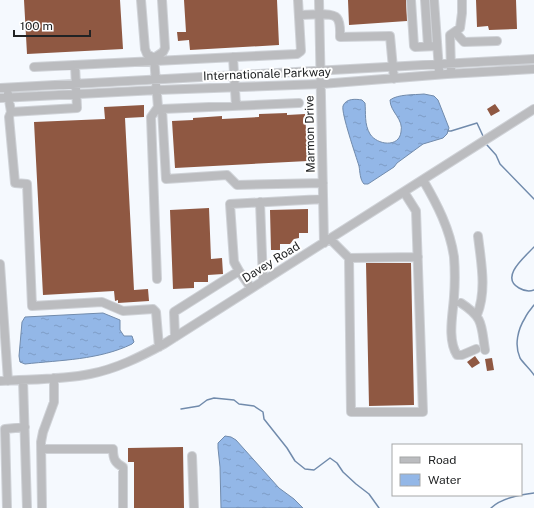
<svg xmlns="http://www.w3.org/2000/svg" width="534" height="508" font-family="'Public Sans',sans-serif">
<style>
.water{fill:url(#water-ripples);stroke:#718bac}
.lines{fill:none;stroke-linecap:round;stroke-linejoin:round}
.stream{stroke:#718bac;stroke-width:1.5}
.building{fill:#8f5842}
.minor-casing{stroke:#cfd2d7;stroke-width:10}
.minor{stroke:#bbbcbf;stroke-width:8}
.labels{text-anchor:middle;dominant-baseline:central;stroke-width:4;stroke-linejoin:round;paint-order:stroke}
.street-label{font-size:12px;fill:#212324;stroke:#fff}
</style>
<defs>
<pattern id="water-ripples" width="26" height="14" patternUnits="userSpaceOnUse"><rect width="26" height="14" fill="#93b7e7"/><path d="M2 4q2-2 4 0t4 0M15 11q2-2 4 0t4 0" fill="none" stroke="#7e9dc6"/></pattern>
</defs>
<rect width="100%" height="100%" fill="#f5f9fe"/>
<path class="water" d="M424,94L434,96L438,100L449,128L447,134L443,138L423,144L397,163L394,167L368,184H364C360,180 360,172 359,166C356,156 341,113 343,106C346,98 356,99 362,100L365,103C366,113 364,124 370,134C377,145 399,148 401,132C404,119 390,112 390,100C398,94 414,95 424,94Z
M103,313L120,320V330L124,336H132L134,342L132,344C99,360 61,360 25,364L20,362L19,356L22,322L25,317Z
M225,436L231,437L236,440L279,488L294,499L303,508H221L220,467L218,448V443Z"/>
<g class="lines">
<path class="stream" d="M448,131H451L477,123L483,136
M487,145L496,155L500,164L534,199
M534,247C526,256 499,277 519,288C524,291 528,292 534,290
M534,305C531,309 527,313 525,318C518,329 514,345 520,358C524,364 530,369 534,375
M181,409L199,406L207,400L214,398L234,400L239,404L254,406L263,412L264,419L287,448L295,461L305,469L314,470L330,458L337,463L343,472L356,484L369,494L379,508
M491,508C502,498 519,495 534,493"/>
</g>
<path class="building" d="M24,0H120L123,49L27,54Z
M184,0H277L279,45L190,50L189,40L178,41L177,32H186Z
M348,0H406L407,21L349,25Z
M476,0H516L517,29L489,30L488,26L477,27Z
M495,104L500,111L491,116L487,109Z
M144,105V117L125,118L134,290L148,289L149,301L118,303V300L115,301L114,291L43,295L34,122L105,119L104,107Z
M287,113V115L305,114L308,161L175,168L172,121L193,120V118L222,116V119L259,117V114Z
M209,208L211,259L222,258L223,274L208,275V282H194V288L173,289L170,210Z
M308,209V233H299V238L294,239L290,244H280V250H271L270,210Z
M366,263H411L414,405L369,406Z
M475,356L480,363L472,368L467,362Z
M492,358L494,370L487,371L485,359Z
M183,447L184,508H134V462H128V448Z"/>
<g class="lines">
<defs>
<path id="minor" d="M141,0L145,49L147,54L154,58
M319,0L324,243
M411,0L414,46L415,47L437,46
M425,0L428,46
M434,0L439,70
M299,15C307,15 332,12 337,18C341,23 340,32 340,37L390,36L394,79
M455,32L464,42L497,41
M233,57L236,106
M154,58L158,107L151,117L157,279
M154,58L163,52L165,48L162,0
M34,67L297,54L301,51L298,0
M451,69L450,35L460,28L462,13V0
M0,88L534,59
M8,94L11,112L9,117L15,183L27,184L32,306L102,302L123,311L153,309L156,312L159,347
M0,98L157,90L321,84L447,74L534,69
M158,108L162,109L299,103
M162,109L166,179L227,175L237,185L323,183
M11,112L77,108L75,65
M423,180C437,204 450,229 454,257C455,270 455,284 454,297C453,314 447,339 457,355H462L476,349
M260,202L263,281
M330,239L349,258L351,412H423L416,211L404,192
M349,258L418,257
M0,264L8,381
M239,271L251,288
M461,303C484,318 481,325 485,350
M477,315C487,290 481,262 478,236
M175,337L174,312L239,271L234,262L230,204L323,199
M23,380L27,508
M0,381C29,379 61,380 90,374C116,369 140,357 164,344L534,109
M41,449H113C113,459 115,463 123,467V508
M192,456L194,508
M7,508L5,429L25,427
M42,508L41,442L43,432L54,402V378"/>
</defs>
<use href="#minor" class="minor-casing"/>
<use href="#minor" class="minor"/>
</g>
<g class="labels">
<g class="street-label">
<text transform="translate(267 74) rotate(-2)">Internationale Parkway</text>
<text transform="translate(310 134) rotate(-91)">Marmon Drive</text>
<text transform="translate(271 262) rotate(-32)">Davey Road</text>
</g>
</g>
<rect x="392" y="444" width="130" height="52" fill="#ffffff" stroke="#a6a7a7"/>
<rect x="400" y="457" width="20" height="6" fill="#bbbcbf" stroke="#a6a7a7"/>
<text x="428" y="464" font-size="12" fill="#212324">Road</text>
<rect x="400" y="474" width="20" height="12" fill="url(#water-ripples)" stroke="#a6a7a7"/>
<text x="428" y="484" font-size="12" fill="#212324">Water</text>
<path d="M14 30v6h76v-6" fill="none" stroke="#212324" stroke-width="2"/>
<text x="20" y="30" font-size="12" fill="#212324" stroke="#ffffff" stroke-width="3" paint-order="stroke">100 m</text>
</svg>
